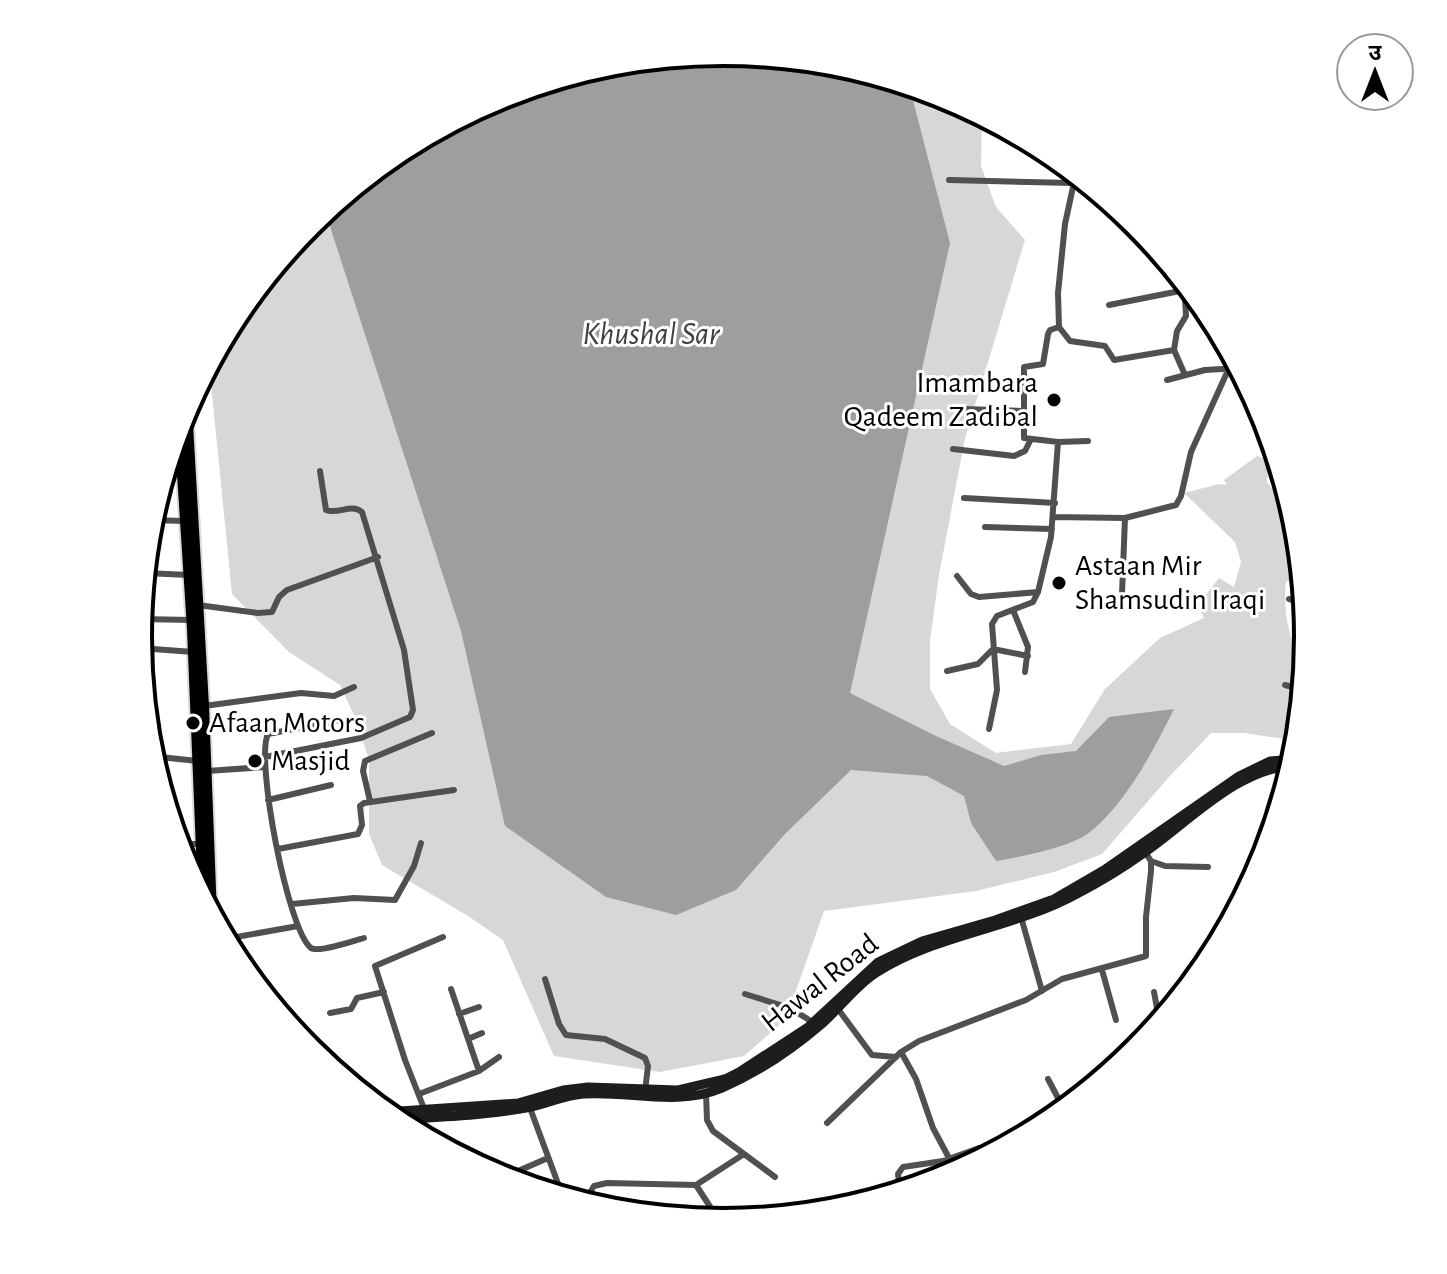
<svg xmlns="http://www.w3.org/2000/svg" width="1447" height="1274" font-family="'Alegreya Sans','Noto Sans Devanagari',sans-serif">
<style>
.green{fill:#d7d7d7}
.water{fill:#9e9e9e}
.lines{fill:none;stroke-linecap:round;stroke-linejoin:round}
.primary-casing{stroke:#dbdbdb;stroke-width:14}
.street{stroke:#505050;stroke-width:6}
.secondary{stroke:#1d1d1d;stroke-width:9}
.primary{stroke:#000;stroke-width:10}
.poi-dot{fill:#000;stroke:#fff;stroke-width:3}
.labels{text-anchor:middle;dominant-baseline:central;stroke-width:6;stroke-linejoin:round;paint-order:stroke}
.poi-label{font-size:30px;fill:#000;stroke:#fff;text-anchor:start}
.street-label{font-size:30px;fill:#000;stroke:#fff}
.water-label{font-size:32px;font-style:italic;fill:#3f3f3f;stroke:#fff}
.rim{fill:none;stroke:#000;stroke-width:4}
</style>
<rect width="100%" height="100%" fill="#fff"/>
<path class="green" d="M724,52L838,63L948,97L982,115L981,166L996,207L1025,240L965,438L939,575L930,641V689L950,724L996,753L1071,744L1105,689L1160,638L1204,618L1198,605L1219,578L1234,587L1241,562L1235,542L1184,493L1219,484L1227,485L1224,480L1257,456L1277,461L1268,469L1267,482L1275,492H1288L1297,523L1303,582L1286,581C1283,613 1288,640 1306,666L1298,741L1244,733H1211L1169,777L1102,854L1054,872L976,891L824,911L786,1019L744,1056L660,1072L554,1056L503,940L468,916L382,865L369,834V759L353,713L340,685L289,652L232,594L209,364L237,312L310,223L399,150L500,96L610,63Z
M1220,332L1238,365H1222L1218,333Z"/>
<path class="water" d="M724,52L838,63L909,85L950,243L850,693L936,736L1004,766L1041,755L1076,751L1109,717L1174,709C1153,751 1127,802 1090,832C1072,847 1020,857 996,861L971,823L964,796L927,776L851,770L785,834L736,890L676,915L606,897L505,826L461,631L325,211L399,150L500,96L610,63Z"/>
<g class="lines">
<defs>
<path id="primary" d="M187,406L204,706L212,916
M179,427L192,629L203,899"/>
</defs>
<use href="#primary" class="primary-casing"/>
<path class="street" d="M1076,173L1065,224L1058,293L1059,327L1070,341L1105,346L1114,360L1174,350
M949,180L1072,183
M1184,280L1186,316L1177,331L1174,350L1185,375
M1109,305L1185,290
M1059,327L1050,330L1048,334L1043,364L1024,367V438L1058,442L1088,441
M1167,380L1205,370L1240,368
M964,409L1022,411
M953,449L1014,456L1025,451L1030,441
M165,471H181
M964,498L1055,503
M1053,517L1125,518L1176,505L1181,496L1191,452L1229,368
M151,520L184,521
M985,527L1052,529
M145,573L189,575
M957,576L971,594L979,597L1038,592
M1122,594L1125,518
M1289,599L1305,605
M198,605L258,613L272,612L279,597L287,590L378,557
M1013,610L1028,647L1025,672
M140,619L191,620
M140,648L193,652
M947,671L978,664L993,649L1028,656
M1285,685L1303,690
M204,706L301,693L334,696L354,687
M340,720L268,734C255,759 288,931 311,948C318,953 354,941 364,938
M989,729L997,690L992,624L997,616L1033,602L1038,592L1051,537L1058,442
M151,756L197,761
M265,757L361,738L410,717L413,710L404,650L362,512C351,503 338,515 326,510L320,471
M207,771L265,767
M268,800L331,785
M370,801L363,771L365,761L432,733
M178,844H201
M278,849L358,834L362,825L360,806L364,803L454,790
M1151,861L1165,866L1208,867
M292,904L354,898L395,900L414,866L421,843
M1021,917L1042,991
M225,939L298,926
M1102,970L1116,1020
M545,979L559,1024L566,1035L605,1039L645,1058L648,1066L645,1091
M451,989L479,1071
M1154,992L1158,1014L1164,1017
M745,994L790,1008L814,1023
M838,1009L872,1055L896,1057
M330,1013L351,1009L357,998L384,992
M459,1014L479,1007
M468,1039L482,1033
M302,1041L313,1039
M901,1052L916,1079L933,1128L949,1158
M1048,1079L1058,1098L1067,1108
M706,1093L707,1120L713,1131L775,1177
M419,1094L479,1071L499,1057
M530,1108L563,1197
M425,1111L405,1060L375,966L443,937
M827,1123L901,1052L919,1041L1026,1000L1062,979L1146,956V917L1151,871V861L1143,849
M1028,1134L1029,1126L1066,1108
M502,1178L548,1158
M900,1192L898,1174L903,1167L943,1161L979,1148L997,1151
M563,1197L574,1194L587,1197L590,1205
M587,1197L594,1186L607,1183L696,1185
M720,1222L696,1185L744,1154"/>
<path class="secondary" d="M385,1112L518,1103L563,1090L588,1087L678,1090L725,1079L739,1072L808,1027L878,962L922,941L995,920L1054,899L1104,870L1239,776L1270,761L1295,759
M394,1120C438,1117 482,1116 526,1108C546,1105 564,1095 584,1094C631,1091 677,1107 722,1088C757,1073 794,1048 823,1023C841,1007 856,986 876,973C937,934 1013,929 1077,894C1100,882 1123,868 1144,853C1188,823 1238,768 1293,766"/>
<use href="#primary" class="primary"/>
</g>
<g class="poi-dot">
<circle cx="1054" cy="400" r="8"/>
<circle cx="1059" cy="583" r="8"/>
<circle cx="193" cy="723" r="8"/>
<circle cx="255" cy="761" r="8"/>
</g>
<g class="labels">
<g class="poi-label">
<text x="1038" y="383" text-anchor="end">Imambara<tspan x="1038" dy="34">Qadeem Zadibal</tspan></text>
<text x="1075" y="566">Astaan Mir<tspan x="1075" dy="34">Shamsudin Iraqi</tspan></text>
<text x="209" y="723">Afaan Motors</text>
<text x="271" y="761">Masjid</text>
</g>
<g class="street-label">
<text transform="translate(820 983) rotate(-38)">Hawal Road</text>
</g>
<g class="water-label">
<text x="651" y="334">Khushal Sar</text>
</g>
</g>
<path d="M0 0H1447V1274H0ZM152 637a571 571 0 1 1 1142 0a571 571 0 1 1-1142 0Z" fill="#fff" fill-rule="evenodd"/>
<path class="rim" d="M152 637a571 571 0 1 1 1142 0a571 571 0 1 1-1142 0Z"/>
<g transform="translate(1375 72)"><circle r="38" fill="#ffffff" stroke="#999999" stroke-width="2"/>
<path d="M0-6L14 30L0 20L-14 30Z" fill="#000000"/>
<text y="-12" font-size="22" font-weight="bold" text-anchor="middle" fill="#000000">उ</text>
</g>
</svg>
